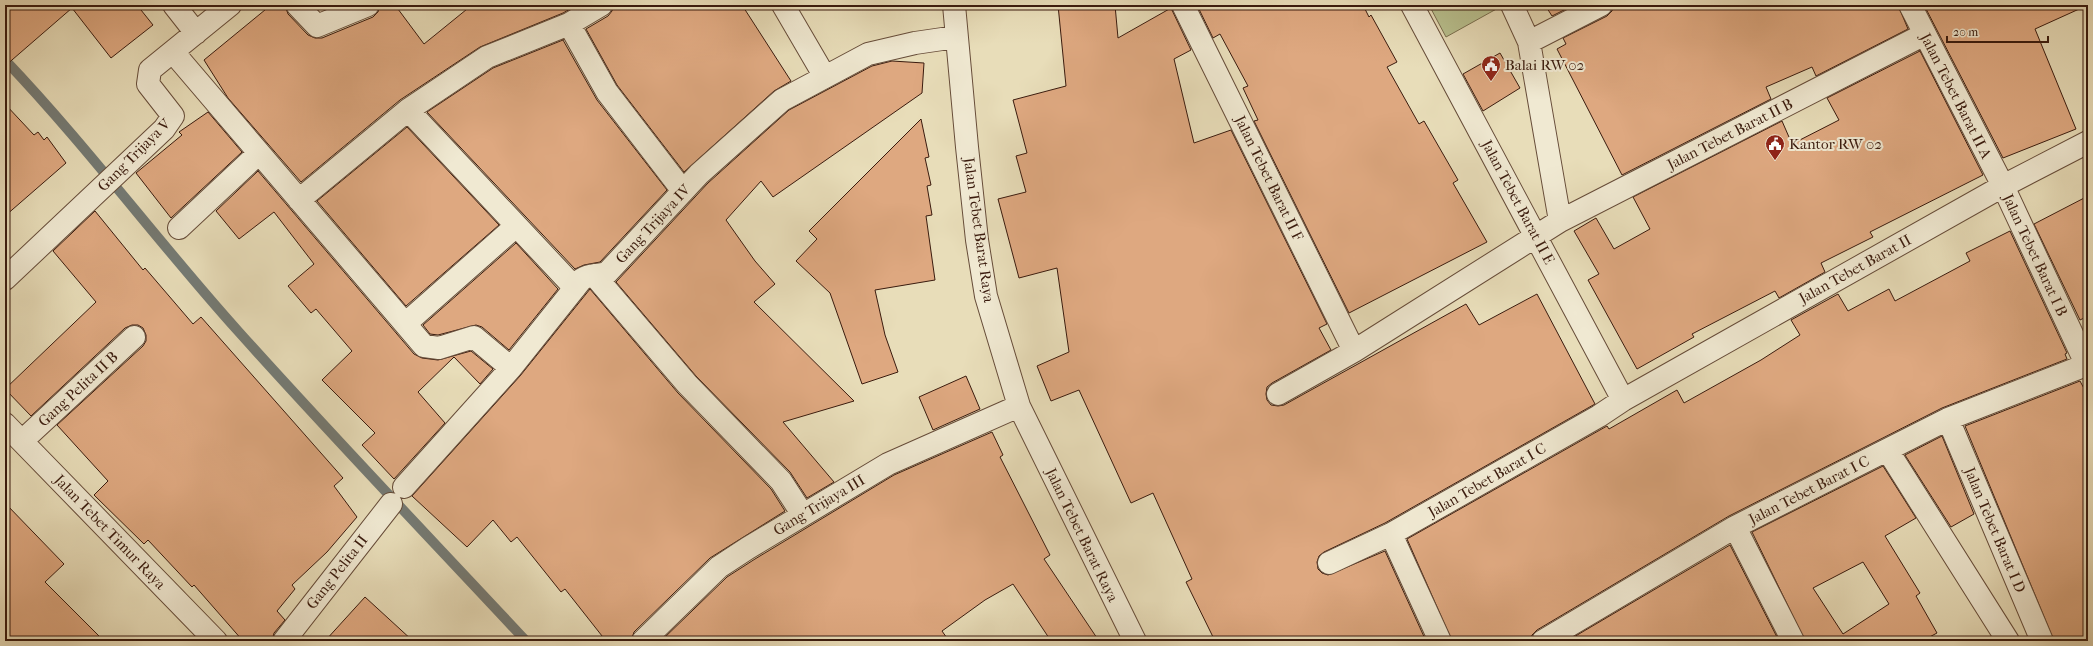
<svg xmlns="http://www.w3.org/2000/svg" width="2093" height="646" font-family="'IM FELL French Canon',serif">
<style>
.green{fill:#b8c08e;stroke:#796e4e}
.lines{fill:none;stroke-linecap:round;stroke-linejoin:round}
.stream{stroke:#747a74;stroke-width:10}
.building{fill:#dea880;stroke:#3a1b0e;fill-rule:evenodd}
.minor-casing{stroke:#664c39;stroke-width:24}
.minor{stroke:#f0e9d2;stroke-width:22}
.labels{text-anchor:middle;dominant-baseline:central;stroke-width:4;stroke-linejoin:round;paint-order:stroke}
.poi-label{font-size:15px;fill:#3a1b0e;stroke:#f0e9d2;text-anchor:start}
.street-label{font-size:15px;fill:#3a1b0e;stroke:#f0e9d2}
</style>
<rect width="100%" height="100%" fill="#e8ddb9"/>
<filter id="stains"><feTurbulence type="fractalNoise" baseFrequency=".005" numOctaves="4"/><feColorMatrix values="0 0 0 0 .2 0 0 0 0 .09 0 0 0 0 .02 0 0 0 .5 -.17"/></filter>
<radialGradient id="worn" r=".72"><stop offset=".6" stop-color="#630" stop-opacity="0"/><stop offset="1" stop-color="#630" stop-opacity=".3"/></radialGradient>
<path class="green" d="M1429,5H1499L1500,7L1446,37Z"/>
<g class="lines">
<path class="stream" d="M5,60C87,146 158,242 238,331C332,436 430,538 526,641"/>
</g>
<path class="building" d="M5,5H137L153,25L111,58L72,8L5,66Z
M271,5H285L288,14L308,35L315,38H322L373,17L378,12L380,5H395L424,44L472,5H577L563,13L480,47L400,100L301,182L228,98L204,60Z
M613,5H742L791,81L774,91L684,172L617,85L586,29L608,16L612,11Z
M1058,5H1115L1118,38L1171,8L1191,50L1174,59L1194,143L1231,130L1327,324L1319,328L1331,350L1272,383L1267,387L1266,394L1267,400L1271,405L1278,406L1284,405L1466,304L1479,325L1537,294L1595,404L1385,523L1324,552L1319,556L1317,562L1318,569L1322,573L1328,575L1385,551L1426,641H1215L1186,582L1192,579L1153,493L1131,503L1079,390L1051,401L1037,366L1069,352L1057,268L1019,278L998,199L1026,192L1016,156L1027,153L1013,100L1066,86Z
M1197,5H1363L1369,17L1371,15L1397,62L1387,67L1419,124L1424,121L1458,180L1453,183L1487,242L1349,313L1254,121L1258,120L1243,88L1248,86L1220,34L1213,38Z
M1545,5H1574L1552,16Z
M1613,5H1898L1908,29L1816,76L1812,67L1766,87L1771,99L1622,175L1557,49L1566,44L1563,38L1607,16L1612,11Z
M1924,5H2088L2035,29L2076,129L2003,158Z
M563,40L597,100L667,190L600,262L584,265L575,269L427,112L493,68Z
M1920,51L1983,175L1870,232L1873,237L1821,263L1825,272L1779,298L1775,291L1692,334L1694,337L1637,369L1588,280L1599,274L1574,231L1596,218L1614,249L1650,229L1633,197L1782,121L1792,144L1839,120L1827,98Z
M1500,53L1520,88L1483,111L1463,74Z
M892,61L924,63L922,93L773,197L761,181L726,220L755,261L775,284L754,302L854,401L783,422L834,482L807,498L790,472L696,376L616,282L708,183L789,110L872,66Z
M5,104L34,135L38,132L44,140L47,137L66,163L5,216Z
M208,112L242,152L171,218L136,173L182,135L179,132Z
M921,119L929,157L925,158L931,185L927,186L932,215L926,216L935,280L875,290L885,335L898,372L862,384L830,293L796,261L817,239L809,231Z
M407,127L499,225L406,306L317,201Z
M258,171L414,354L422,358L438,360L471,351L493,369L480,384L454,357L418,392L445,423L394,479L362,445L375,433L322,380L352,351L316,309L311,313L288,286L314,264L274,212L239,239L216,211Z
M2088,196V316L2080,320L2034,224Z
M95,211L143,270L145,268L193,324L201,317L343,478L334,486L357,517L327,552L292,585L295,589L277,611L285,620L274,633L272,641H243L194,585L192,587L148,540L144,544L94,495L108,481L57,425L143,346L146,341V335L143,328L138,325H132L125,328L31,416L5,389L96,302L53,251Z
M2010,231L2067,353L2065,354L2067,359L1942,408L1729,516L1537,630L1532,635L1531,641H1452L1407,539L1607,426L1609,429L1677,390L1684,403L1761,360L1800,335L1791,320L1838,294L1848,311L1889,289L1895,301L1970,261L1966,253Z
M516,243L558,289L509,350L482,327L476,325L438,335L430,334L423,325Z
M590,289L678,393L771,489L785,511L710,558L634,632L631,641H606L565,589L561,592L517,537L511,542L493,520L467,547L412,496L520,376Z
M966,376L980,409L933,430L919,397Z
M2080,381L2088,396V641H2054L1965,426Z
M992,432L1003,455L1000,457L1050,555L1044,559L1099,641H1051L1013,584L985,600L942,631L949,641H661L727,577L755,559L894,475Z
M1942,436L1974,514L1951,527L1905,455Z
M1883,466L1916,518L1885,536L1920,593L1916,596L1937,633L1922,641H1805L1752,532ZM1863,562L1889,604L1843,634L1813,588Z
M5,503L64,564L45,582L104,641H5Z
M1730,545L1779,641H1567Z
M365,597L413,641H325Z"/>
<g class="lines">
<defs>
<path id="minor" d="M174,5L196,33
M297,5L317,26L368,5
M783,5L825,77
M954,5L967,147L977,240L986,296L1019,406L1135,641
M1183,5L1354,351
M1412,5L1623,400
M1512,5L1529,42L1560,221
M1910,5L2003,186L2088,368
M569,24L607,92L683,191
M1529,42L1601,5
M173,52L424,346L439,348L474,337L511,368
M299,200L408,110
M179,228L259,153
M594,275L687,384L781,481L803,515
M5,279L164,129L173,116L148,84L150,70L230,5
M575,288L408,110L487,57L569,24L601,5
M405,324L516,226
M1278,394L1354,351L1560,221L1925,34
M1948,419L2042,641
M5,424L216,641
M22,441L134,337
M1888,451L2008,641
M404,487L511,368L582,279C590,274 598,276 607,273L699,174L782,100L868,54L915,43L956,37
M1735,527L1793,641
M1391,534L1440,641
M1329,563L1391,534L1599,416L1623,400L2003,186L2088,142
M284,641L391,504
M643,641L719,567L748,548L888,464L1019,406
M1543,641L1735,527L1948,419L2086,365"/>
</defs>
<use href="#minor" class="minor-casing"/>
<use href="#minor" class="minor"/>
</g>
<defs>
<symbol id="civic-pin" viewBox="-11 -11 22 30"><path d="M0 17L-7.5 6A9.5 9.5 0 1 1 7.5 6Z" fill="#8f2418" stroke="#f0e9d2"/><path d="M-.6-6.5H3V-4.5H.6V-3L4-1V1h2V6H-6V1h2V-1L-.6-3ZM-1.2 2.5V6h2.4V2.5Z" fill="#fff"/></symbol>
</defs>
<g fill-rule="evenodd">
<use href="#civic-pin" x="1480" y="54" width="22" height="30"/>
<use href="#civic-pin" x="1764" y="133" width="22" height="30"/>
</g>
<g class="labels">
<g class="poi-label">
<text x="1505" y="65">Balai RW 02</text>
<text x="1789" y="144">Kantor RW 02</text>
</g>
<g class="street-label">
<text transform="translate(1956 96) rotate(63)">Jalan Tebet Barat II A</text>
<text transform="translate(1730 134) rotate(-27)">Jalan Tebet Barat II B</text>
<text transform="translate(134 155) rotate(-45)">Gang Trijaya V</text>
<text transform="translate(1269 178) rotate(64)">Jalan Tebet Barat II F</text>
<text transform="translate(1518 202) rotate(62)">Jalan Tebet Barat II E</text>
<text transform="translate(653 224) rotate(-47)">Gang Trijaya IV</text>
<text transform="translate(979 230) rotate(82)">Jalan Tebet Barat Raya</text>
<text transform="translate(2035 255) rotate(65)">Jalan Tebet Barat I B</text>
<text transform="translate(1855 269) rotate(-29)">Jalan Tebet Barat II</text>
<text transform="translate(78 389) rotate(-43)">Gang Pelita II B</text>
<text transform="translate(1487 480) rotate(-30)">Jalan Tebet Barat I C</text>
<text transform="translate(1809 490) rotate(-27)">Jalan Tebet Barat I C</text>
<text transform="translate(819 505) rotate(-31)">Gang Trijaya III</text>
<text transform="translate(1995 530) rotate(67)">Jalan Tebet Barat I D</text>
<text transform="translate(110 532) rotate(46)">Jalan Tebet Timur Raya</text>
<text transform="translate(1082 535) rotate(64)">Jalan Tebet Barat Raya</text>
<text transform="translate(337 572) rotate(-52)">Gang Pelita II</text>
</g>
</g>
<rect width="2093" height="646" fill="none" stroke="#e8ddb9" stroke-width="20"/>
<rect x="6" y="6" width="2081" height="634" fill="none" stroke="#3a1b0e" stroke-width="2"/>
<rect x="10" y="10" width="2073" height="626" fill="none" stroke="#3a1b0e"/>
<path d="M1947 36v6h101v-6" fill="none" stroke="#3a1b0e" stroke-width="2"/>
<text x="1953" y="36" font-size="12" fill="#3a1b0e" stroke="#f0e9d2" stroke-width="3" paint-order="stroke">20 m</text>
<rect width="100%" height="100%" filter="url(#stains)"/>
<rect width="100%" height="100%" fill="url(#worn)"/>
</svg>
